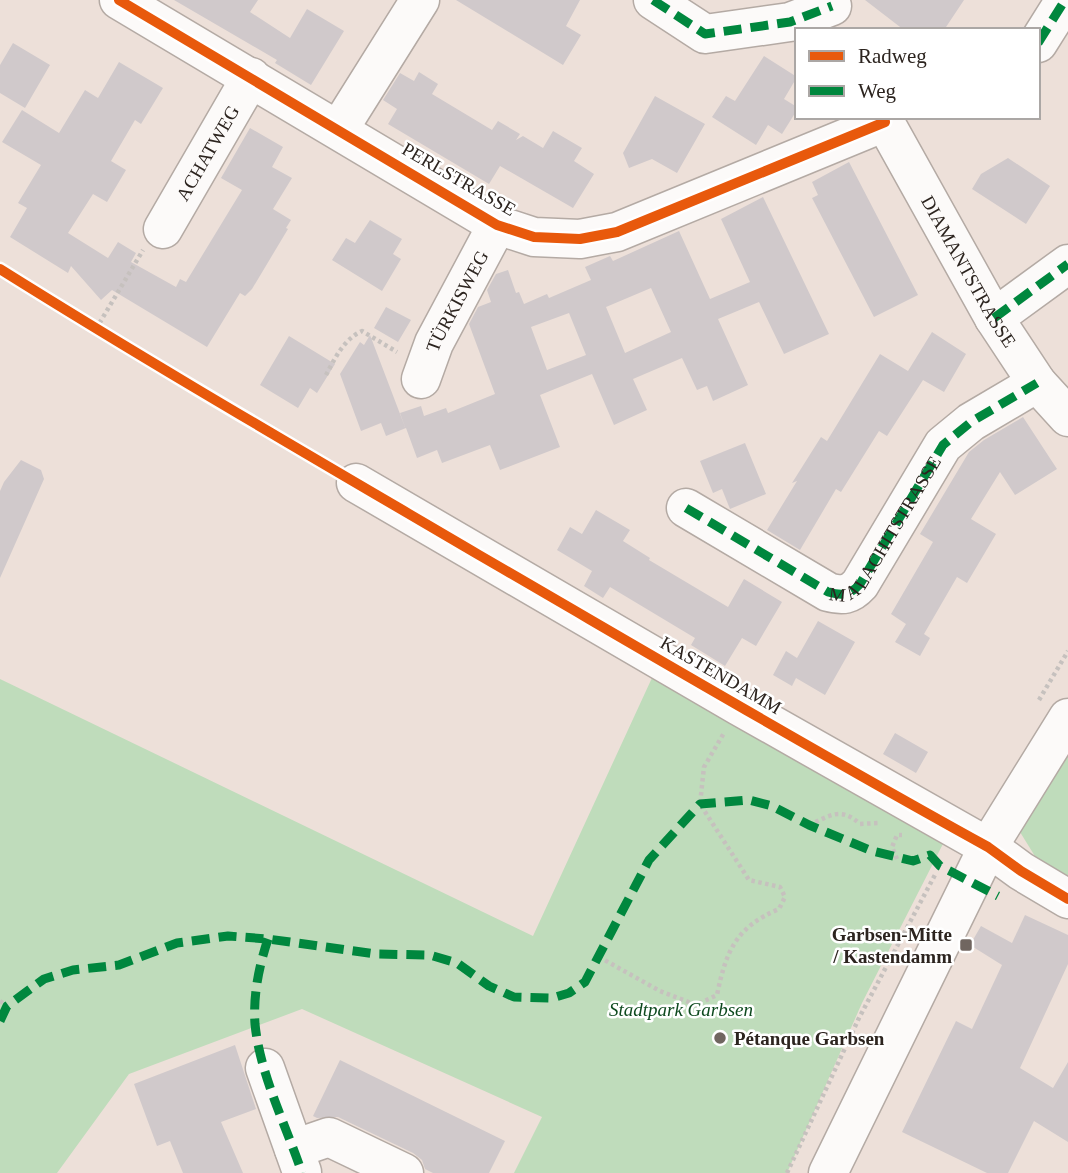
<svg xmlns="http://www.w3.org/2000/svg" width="1068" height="1173" font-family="Georgia,serif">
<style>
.green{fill:#bfdcbb}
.building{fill:#d0c9cb;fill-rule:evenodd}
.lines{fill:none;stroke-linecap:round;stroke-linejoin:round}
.minor-casing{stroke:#b4aaa4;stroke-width:41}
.path{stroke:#c6c1be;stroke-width:4.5;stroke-dasharray:3.5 3.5;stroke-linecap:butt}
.minor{stroke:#fcfaf9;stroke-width:38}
.quiet{stroke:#00873e;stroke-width:9;stroke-dasharray:18 9;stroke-linecap:butt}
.cycleway-casing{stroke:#fff;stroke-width:15}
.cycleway{stroke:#e8590c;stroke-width:10}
.poi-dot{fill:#706660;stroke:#fff;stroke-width:2.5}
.labels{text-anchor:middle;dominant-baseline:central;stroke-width:5;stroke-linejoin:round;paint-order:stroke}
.street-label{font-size:19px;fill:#2c241f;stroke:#fff}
.poi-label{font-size:19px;font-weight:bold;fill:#2c241f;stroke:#fff;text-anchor:end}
.park-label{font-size:19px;font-style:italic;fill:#0e4a1f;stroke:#fff}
</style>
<rect width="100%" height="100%" fill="#ede0d9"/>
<path class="green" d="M657,667L947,836L862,1003L787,1173H514L542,1117L302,1009L129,1074L57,1173H0V679L533,936Z
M1068,756V881L1041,866L1020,832Z"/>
<path class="building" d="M174,0H258L250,12L290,38L307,9L344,31L311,85L275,63L277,60Z
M456,0H580L566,26L581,35L563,65Z
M865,0H964L944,30H904Z
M13,43L50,65L25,108L0,93V65Z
M764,56L797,77L784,99L797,107V110L782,134L768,125L756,145L712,117L726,96L735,101Z
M119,62L163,88L141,124L135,120L111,161L126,170L107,202L93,194L68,233L108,258L118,242L136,253L131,262L176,287L180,279L186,282L242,190L221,178L250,128L283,147L272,167L292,178L273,209L291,220L286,228L288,229L252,289L245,296L240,293L207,347L112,290L101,300L71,266L68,273L10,237L27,208L18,203L41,165L2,142L22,110L59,133L85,90L98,98Z
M419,72L438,84L432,94L492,130L498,121L520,134L516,140L523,136L543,148L553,131L582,148L574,161L594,174L573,208L500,166L489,184L388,124L397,109L383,100L400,73L414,81Z
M655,96L705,124L677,173L652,159L629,168L623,153Z
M1008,158L1050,186L1026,224L972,189L981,174Z
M849,162L918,295L874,317L812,198L818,195L812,182Z
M763,197L829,334L784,354L759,302L718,319L748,385L713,401L707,386L697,390L682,358L633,379L647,410L614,425L592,374L540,395L560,447L500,470L490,445L442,463L437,450L417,458L406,428L386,436L381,423L361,431L340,374L360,342L364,345L370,335L405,427L400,413L421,406L424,416L446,408L448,413L495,394L469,324L478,307L491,302L487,290L496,274L508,270L516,293L519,292L524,304L547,294L549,298L591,280L585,267L610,256L613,261L679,231L710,299L750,282L721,219ZM651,288L671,332L625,353L606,307ZM569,313L586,355L547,370L531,327Z
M370,220L402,239L393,254L401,259L382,291L332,260L346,238L355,243Z
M386,307L411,320L398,342L374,328Z
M932,332L966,354L944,392L923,380L887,436L879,431L841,492L836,489L800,550L767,530L797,481L792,483L821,437L827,441L880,354L908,371Z
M289,336L335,364L317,393L310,388L298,408L260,385Z
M1023,417L1057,469L1015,495L1000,472L971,519L996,534L967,583L957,577L924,634L930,638L920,656L895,642L906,624L891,614L933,542L920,534L969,452L984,440Z
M745,443L766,494L730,509L722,489L713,493L700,461Z
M21,460L41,470L44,479L0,578V491L4,482Z
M596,510L630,530L623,541L650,558L649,560L728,607L744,579L782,602L756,646L742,638L725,666L691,645L695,638L610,587L603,598L584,586L592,571L557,550L570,527L582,534Z
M818,621L855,642L825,695L796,678L792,686L773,675L786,651L797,658Z
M895,733L928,752L916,773L883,754Z
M1025,915L1068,935V964L1020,1068L1053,1088L1068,1062V1142L1034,1121L1008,1173H987L902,1132L956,1021L972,1029L1002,965L970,945L981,926L1012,943Z
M235,1045L256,1109L221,1122L243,1173H183L170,1141L157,1146L134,1084Z
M340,1060L505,1141L489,1173H433L425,1169L422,1160L413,1153L338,1117L317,1118L313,1116Z"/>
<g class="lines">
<defs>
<g id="minor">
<path d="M119,0L497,225L534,237L580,239L617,232L885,122"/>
<path d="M653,0L705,34L790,22L832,6"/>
<path d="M1038,43L1065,0"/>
<path id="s1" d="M882,117L994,318L1037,383L1068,417"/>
<path d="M339,129L420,0"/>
<path id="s2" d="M163,229L251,77"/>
<path d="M994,318L1068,264"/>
<path id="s3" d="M421,379L434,343L497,225"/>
<path d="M356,483L739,706L988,847L1021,871L1068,899"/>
<path id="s4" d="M686,508L828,592C843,596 850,595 860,584L943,445L971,422L1037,383"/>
<path d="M265,1068L302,1172"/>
<path d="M294,1149L329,1137L404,1173"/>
<path d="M828,1173L988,847L1068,718"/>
</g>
</defs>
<use href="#minor" class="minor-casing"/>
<path class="path" d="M96,329L143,250
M326,375C335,358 344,339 362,331L397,352
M1039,700L1068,651
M809,825C830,816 840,806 860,824L878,823
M897,859L892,847L897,835H902
M599,957L660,991L696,1005L717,995C726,951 736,927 779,909L785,897L780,887L749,880L700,804L704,767L724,733
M0,1001L7,1006
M787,1173L859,1018L936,873"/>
<use href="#minor" class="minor"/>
<path class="quiet" d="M653,0L705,34L790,22L832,6
M1038,43L1065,0
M994,318L1068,264
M686,508L828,592C843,596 850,595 860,584L943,445L971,422L1037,383
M268,939C259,966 253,995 255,1024C260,1075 286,1125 302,1173
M0,1021L7,1006L44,979L73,970L119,965L177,943L228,936L268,939L376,954L430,955L457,963L489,986L514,997L552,998L569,993L585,982L649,860L700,804L749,800L772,806L809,825L872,851L913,861L930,855L940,866L998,896"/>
<defs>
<path id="cycleway" d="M119,0L497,225L534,237L580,239L617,232L885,122
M0,269C158,368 319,461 479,555C648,653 817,753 988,847L1021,871L1068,899"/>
</defs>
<use href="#cycleway" class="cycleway-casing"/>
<use href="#cycleway" class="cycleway"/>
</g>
<g class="poi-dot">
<rect x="959" y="938" width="14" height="14" rx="3.5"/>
<circle cx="720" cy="1038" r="7"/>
</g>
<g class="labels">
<g class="street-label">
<text stroke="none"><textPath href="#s2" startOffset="88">ACHATWEG</textPath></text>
<text transform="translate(459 179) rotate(30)">PERLSTRASSE</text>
<text stroke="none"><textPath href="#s1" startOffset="177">DIAMANTSTRASSE</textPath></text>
<text stroke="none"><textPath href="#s3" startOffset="86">TÜRKISWEG</textPath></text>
<text stroke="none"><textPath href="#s4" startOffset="257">MALACHITSTRASSE</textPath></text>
<text transform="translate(721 675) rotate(30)">KASTENDAMM</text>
</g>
<g class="poi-label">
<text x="952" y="934">Garbsen-Mitte<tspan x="952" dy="22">/ Kastendamm</tspan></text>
<text x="734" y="1038" text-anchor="start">Pétanque Garbsen</text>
</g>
<g class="park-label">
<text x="681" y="1009">Stadtpark Garbsen</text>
</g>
</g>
<rect x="795" y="28" width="245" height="91" fill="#ffffff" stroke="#aba7a5" stroke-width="2"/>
<rect x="809" y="51" width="35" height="10" fill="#e8590c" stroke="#aba7a5" stroke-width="2"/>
<text x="858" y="63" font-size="21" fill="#2c241f">Radweg</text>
<rect x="809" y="86" width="35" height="10" fill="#00873e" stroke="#aba7a5" stroke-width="2"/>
<text x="858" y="98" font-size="21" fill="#2c241f">Weg</text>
</svg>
